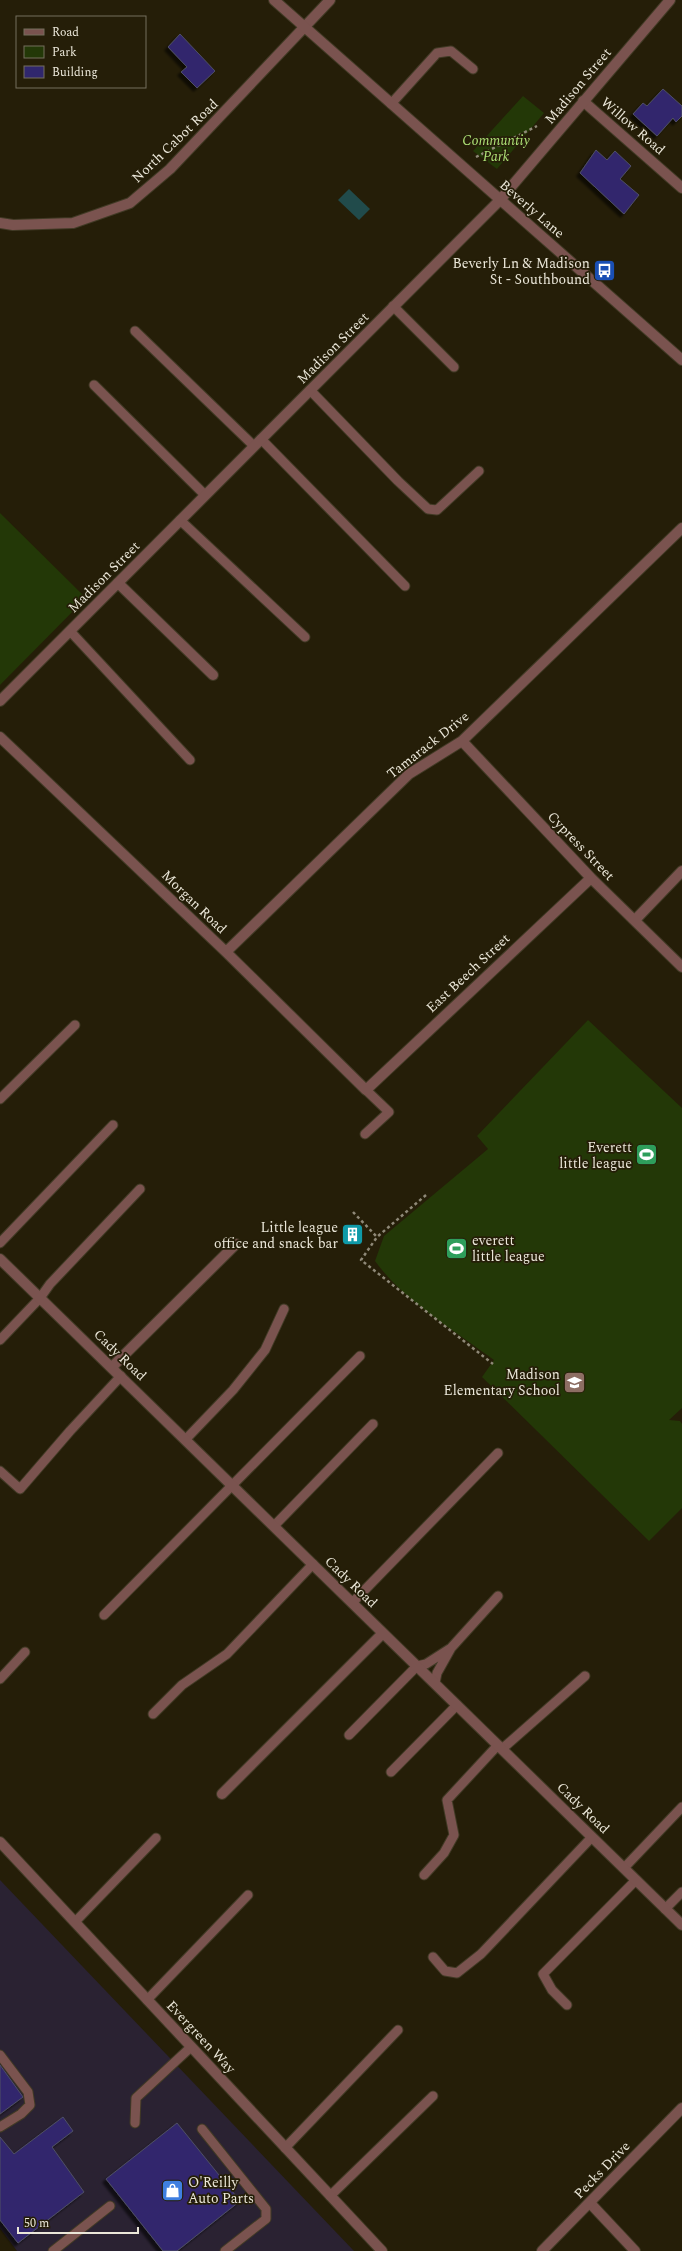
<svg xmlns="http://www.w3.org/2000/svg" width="682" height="2251" font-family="Spectral,serif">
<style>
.commercial{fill:#2a2232}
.green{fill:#233807}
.water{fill:#214b4b}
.building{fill:#30276d;stroke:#4f4f65;filter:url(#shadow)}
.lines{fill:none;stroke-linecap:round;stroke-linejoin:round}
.service-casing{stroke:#413a25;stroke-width:11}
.minor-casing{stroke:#413a25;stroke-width:12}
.tertiary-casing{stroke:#413a25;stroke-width:12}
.path{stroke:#8f8978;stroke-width:2.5;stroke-dasharray:3 3;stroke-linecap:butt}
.service{stroke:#7a534f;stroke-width:9}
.minor{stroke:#7a534f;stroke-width:10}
.tertiary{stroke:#7a534f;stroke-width:10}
.labels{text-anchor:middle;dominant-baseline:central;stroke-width:3.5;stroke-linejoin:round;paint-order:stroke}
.street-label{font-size:14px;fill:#ebe7d9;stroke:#251e08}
.park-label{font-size:14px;font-style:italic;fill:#ade176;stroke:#251e08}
.poi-label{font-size:14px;fill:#ebe7d9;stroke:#251e08;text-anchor:end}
</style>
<defs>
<filter id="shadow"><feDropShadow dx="-3.5" dy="3.5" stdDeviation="1" flood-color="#0009"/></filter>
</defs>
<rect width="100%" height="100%" fill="#251e08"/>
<path class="commercial" d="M0,1880L354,2251H17L0,2228Z"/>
<path class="green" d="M523,96L544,113L497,169L473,151Z
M0,513L86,598L0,685Z
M588,1020L682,1108V1408L669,1420L680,1421L682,1424V1508L649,1541L482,1377L494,1360C455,1331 403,1300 375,1261L384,1236L488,1149L477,1136Z"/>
<path class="water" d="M349,189L370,209L359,220L338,200Z"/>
<path class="building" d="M180,34L215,71L197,88L181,72L187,67L168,47Z
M663,89L682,106V116L676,122L673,118L657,136L633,114L643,103L647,106Z
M596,150L607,160L615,151L631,166L620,179L639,195L624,214L580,173Z
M0,2065L23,2097L0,2114Z
M63,2117L73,2131L52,2147L84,2192L18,2243L0,2220V2137L14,2154Z
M177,2123L240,2201L177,2251H163L106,2179Z"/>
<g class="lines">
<defs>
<path id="service" d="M391,104L437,53L451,51L473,69
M393,306L454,367
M135,331L254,446
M94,385L205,495
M310,390L398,481L428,509L437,510L479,471
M261,439L405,586
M180,520L305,637
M70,631L190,760
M0,1099L75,1025
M365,1134L389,1112L366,1090
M0,1243L113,1125
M0,1340L40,1298L50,1284L140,1189
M186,1439L233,1390L265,1350L284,1309
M0,1471L20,1489L70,1431L121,1376
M274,1526L373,1424
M353,1602L498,1453
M104,1615L360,1356
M451,1648L498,1596
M0,1679L25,1652
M153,1714L182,1685L227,1654L313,1564
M349,1735L417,1666L426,1664L451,1648L437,1673L435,1683
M502,1749L585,1676
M391,1772L457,1705
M624,1868L682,1807
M424,1875L444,1853L454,1835L447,1800L498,1745
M665,1909L682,1892
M75,1922L156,1838
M433,1957L445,1971L457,1973L481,1954L592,1837
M147,2000L248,1895
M567,2005L552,1990L543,1974L636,1880
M0,2055L28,2092L30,2105L21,2114L0,2127
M135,2123L136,2098L191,2047
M202,2129L266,2209V2219L225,2251
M285,2148L398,2030
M330,2196L433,2096
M53,2251L110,2206"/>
<path id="minor" d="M583,101L682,188
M0,223L13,225L73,223L130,203L170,169L330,0
M118,583L213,675
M0,737L226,952L366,1090L591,878
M462,741L591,878L682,967
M635,920L682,871
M226,952L409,774L462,741L682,528
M0,1259L682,1925
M112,1367L236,1244
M222,1794L383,1633
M0,1842L382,2251
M590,2203L635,2251"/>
<path id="tertiary" d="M274,0L682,360
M0,701L500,200L670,0
M542,2251L682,2108"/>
</defs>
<use href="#service" class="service-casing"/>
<use href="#minor" class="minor-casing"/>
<use href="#tertiary" class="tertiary-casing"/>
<path class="path" d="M476,157L537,126
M426,1195L377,1237L361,1260L493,1364
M353,1212L377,1237"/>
<use href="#service" class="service"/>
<use href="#minor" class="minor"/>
<use href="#tertiary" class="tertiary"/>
</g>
<defs>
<symbol id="bus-square" viewBox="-11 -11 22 22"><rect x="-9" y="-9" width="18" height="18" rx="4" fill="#1a4fb4" stroke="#251e08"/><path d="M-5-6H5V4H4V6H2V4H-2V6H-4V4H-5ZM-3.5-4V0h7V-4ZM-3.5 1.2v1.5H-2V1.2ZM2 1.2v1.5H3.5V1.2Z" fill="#fff"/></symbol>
<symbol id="stadium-square" viewBox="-11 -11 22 22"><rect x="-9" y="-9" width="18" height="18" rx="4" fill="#2e9e5b" stroke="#251e08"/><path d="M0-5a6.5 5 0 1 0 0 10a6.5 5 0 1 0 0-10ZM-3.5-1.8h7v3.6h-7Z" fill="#fff"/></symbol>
<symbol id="building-square" viewBox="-11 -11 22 22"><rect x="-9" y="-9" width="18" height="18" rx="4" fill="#0f9aa8" stroke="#251e08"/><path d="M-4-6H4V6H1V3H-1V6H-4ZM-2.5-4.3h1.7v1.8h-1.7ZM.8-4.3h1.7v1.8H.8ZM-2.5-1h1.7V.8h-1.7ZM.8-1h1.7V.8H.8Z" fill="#fff"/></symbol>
<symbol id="school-square" viewBox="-11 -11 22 22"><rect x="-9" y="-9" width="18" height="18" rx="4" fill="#8d6e63" stroke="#251e08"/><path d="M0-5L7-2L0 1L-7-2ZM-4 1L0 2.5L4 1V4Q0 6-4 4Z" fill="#fff"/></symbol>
<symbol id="shop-square" viewBox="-11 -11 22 22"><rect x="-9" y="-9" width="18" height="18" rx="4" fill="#3f7fe0" stroke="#251e08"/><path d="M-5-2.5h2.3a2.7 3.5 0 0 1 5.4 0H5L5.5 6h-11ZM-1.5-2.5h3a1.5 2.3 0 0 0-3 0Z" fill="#fff"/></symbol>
</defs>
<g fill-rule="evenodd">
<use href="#bus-square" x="592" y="258" width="25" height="25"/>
<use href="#stadium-square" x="634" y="1142" width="25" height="25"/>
<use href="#building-square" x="340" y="1222" width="25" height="25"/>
<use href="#stadium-square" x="444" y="1236" width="25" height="25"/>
<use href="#school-square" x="562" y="1370" width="25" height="25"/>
<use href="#shop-square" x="160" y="2178" width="25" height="25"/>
</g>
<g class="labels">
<g class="street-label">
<text transform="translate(578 86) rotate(-50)">Madison Street</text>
<text transform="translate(633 126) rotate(41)">Willow Road</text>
<text transform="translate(175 141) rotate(-44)">North Cabot Road</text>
<text transform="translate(532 209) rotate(41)">Beverly Lane</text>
<text transform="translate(333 348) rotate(-45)">Madison Street</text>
<text transform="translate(104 577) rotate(-45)">Madison Street</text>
<text transform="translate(428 745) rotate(-38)">Tamarack Drive</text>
<text transform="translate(581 846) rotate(46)">Cypress Street</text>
<text transform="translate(194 902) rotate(44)">Morgan Road</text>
<text transform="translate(468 973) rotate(-43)">East Beech Street</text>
<text transform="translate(120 1355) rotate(44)">Cady Road</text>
<text transform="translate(351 1582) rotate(44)">Cady Road</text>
<text transform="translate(583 1808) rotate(44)">Cady Road</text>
<text transform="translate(201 2037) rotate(47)">Evergreen Way</text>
<text transform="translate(602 2170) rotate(-46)">Pecks Drive</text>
</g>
<g class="park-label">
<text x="496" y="140">Communtiy<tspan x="496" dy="16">Park</tspan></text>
</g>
<g class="poi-label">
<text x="590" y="263">Beverly Ln &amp; Madison<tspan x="590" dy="16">St - Southbound</tspan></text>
<text x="632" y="1147">Everett<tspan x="632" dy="16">little league</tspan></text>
<text x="338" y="1227">Little league<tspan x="338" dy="16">office and snack bar</tspan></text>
<text x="472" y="1240" text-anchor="start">everett<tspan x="472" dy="16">little league</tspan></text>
<text x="560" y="1374">Madison<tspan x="560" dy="16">Elementary School</tspan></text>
<text x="188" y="2182" text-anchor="start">O'Reilly<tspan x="188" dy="16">Auto Parts</tspan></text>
</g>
</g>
<rect x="16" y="16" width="130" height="72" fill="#251e08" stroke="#746e5c"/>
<rect x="24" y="29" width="20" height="6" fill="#7a534f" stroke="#746e5c"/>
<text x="52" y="36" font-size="12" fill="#ebe7d9">Road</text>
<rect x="24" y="46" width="20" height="12" fill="#233807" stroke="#746e5c"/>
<text x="52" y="56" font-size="12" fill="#ebe7d9">Park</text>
<rect x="24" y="66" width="20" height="12" fill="#30276d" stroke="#746e5c"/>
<text x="52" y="76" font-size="12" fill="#ebe7d9">Building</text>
<path d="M18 2227v6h120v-6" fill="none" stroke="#ebe7d9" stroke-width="2"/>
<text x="24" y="2227" font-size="12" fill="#ebe7d9" stroke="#251e08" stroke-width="3" paint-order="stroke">50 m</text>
</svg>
